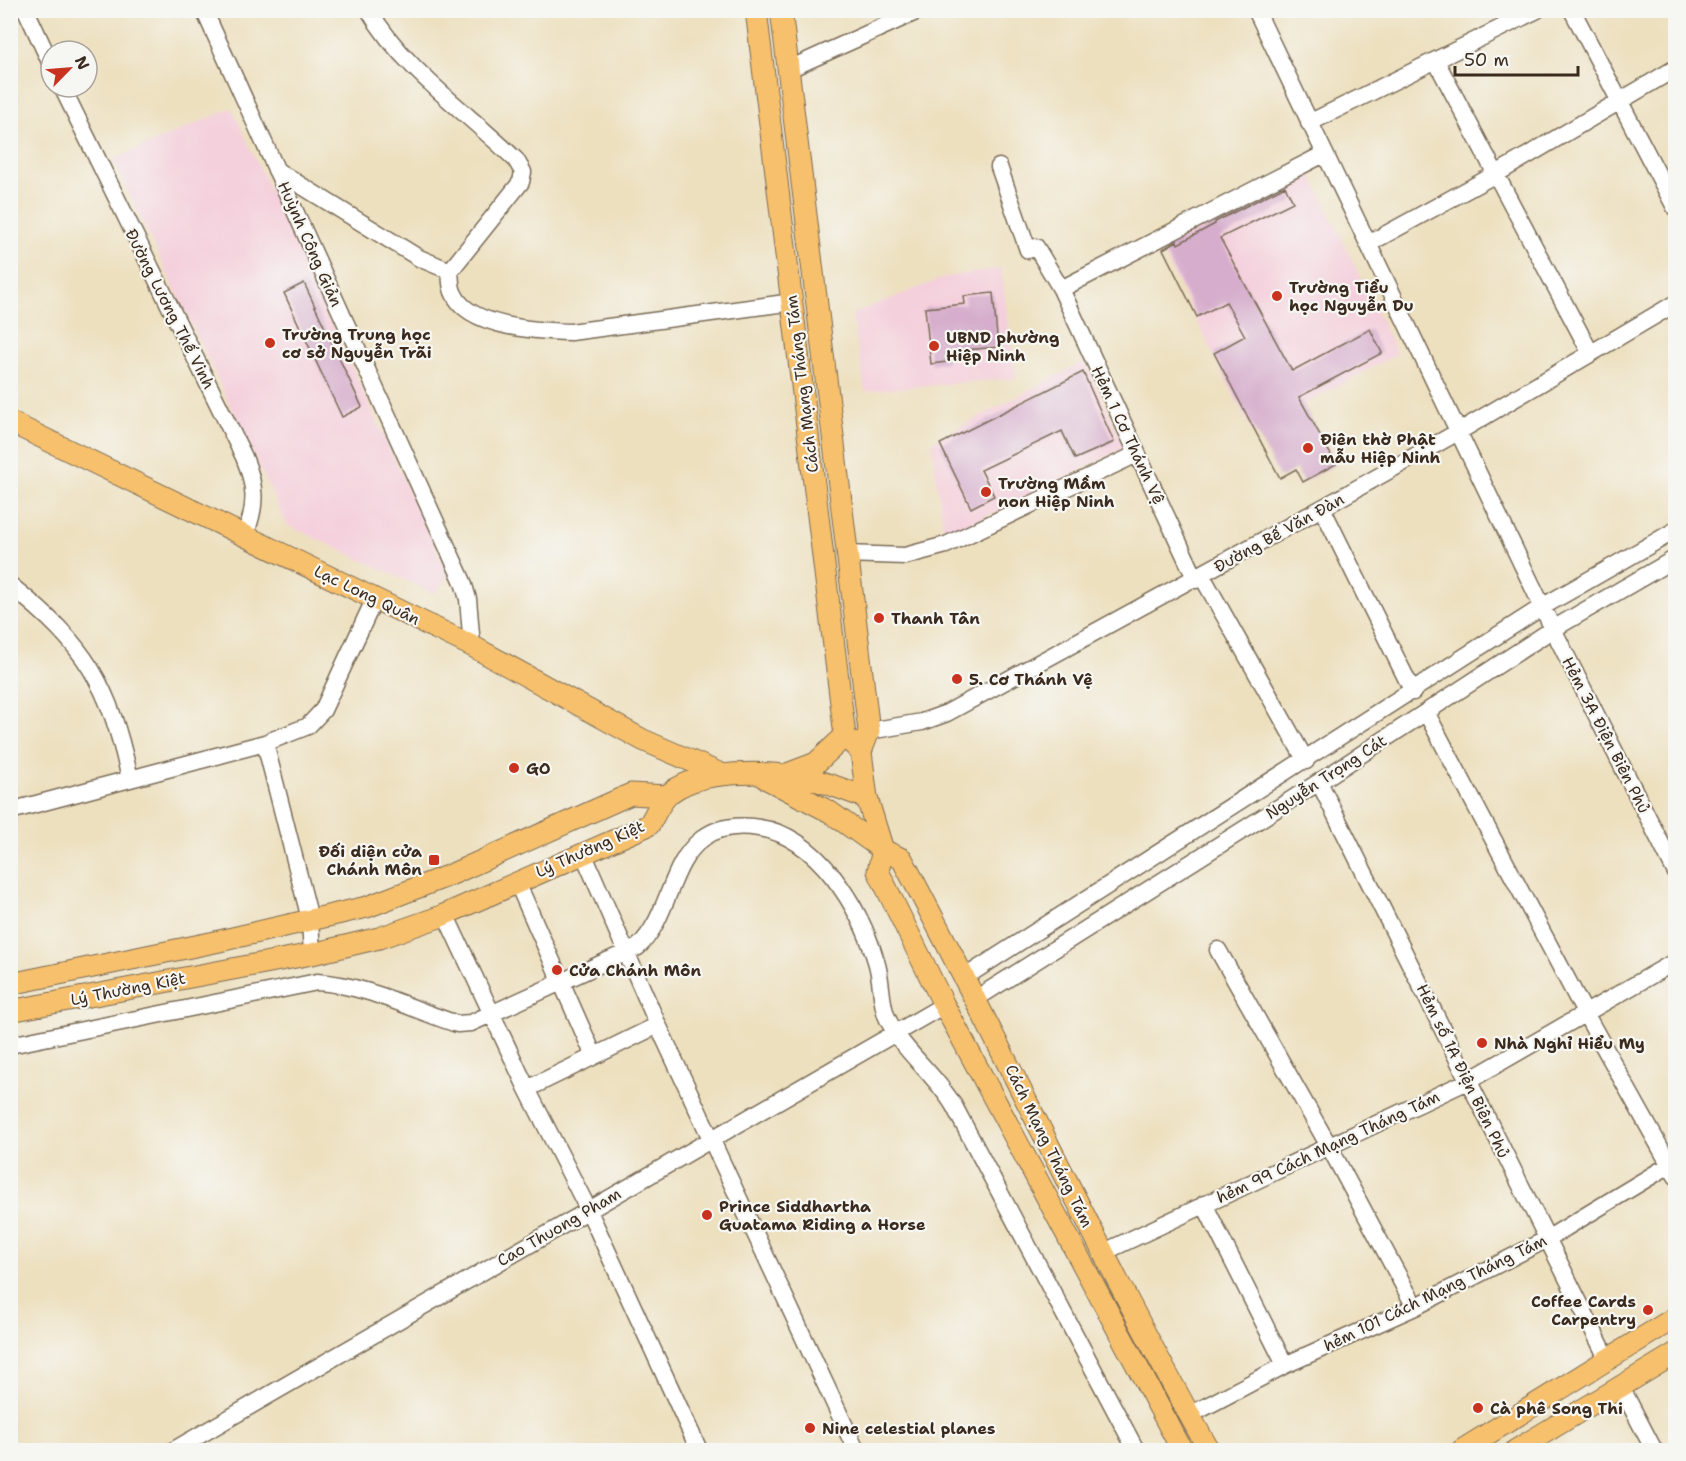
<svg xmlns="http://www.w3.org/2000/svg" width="1686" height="1461" font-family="'Shantell Sans',sans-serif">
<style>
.built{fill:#f4cfdc}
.building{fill:#d6adcc}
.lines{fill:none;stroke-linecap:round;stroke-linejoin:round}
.minor-casing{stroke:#796a56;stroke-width:19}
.major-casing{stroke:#796a56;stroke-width:23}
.minor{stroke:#fff;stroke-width:16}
.major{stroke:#f7c06c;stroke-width:21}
.poi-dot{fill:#c8321e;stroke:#f6f6f2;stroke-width:2}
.labels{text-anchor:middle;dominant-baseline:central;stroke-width:4.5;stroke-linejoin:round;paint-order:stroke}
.street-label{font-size:16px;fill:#3b2a1e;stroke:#f6f6f2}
.poi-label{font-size:16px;font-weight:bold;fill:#3b2a1e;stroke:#f6f6f2;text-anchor:start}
</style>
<rect width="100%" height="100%" fill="#f6f6f2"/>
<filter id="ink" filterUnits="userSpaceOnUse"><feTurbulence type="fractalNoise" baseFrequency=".0167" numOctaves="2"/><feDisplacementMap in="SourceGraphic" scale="12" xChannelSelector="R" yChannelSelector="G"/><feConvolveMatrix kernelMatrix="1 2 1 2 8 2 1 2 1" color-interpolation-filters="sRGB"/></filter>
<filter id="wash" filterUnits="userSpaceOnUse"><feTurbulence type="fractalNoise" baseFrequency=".008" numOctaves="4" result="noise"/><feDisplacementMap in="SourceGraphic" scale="24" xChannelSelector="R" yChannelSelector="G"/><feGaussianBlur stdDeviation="1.35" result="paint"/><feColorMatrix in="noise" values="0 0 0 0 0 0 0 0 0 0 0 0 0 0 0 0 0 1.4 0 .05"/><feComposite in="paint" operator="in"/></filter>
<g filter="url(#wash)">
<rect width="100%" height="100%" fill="#ede0bf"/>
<path class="built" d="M232,108L448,575L435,594L287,525L113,160Z
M1306,164L1397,354L1252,432L1156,239Z
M1001,268L1016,378L865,391L852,314L946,277Z
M1085,361L1125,448L944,537L932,442Z"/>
<g id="blocks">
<path class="building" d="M1285,186L1293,202L1220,238L1292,371L1370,329L1382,353L1299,397L1336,464L1303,482L1296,469L1280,478L1214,353L1245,336L1226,302L1197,317L1163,249L1177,241L1178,244L1215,224V222Z
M304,283L362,407L342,417L284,293Z
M993,293L998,347L954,351V355H946L947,362L931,364L925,308L965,304L964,296Z
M1083,372L1114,442L1075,459L1062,431L981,470L994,496L971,508L940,444Z"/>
</g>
</g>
<g filter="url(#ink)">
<use href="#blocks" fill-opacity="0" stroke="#796a56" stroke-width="1.5"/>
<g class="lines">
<defs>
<path id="minor" d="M26,10L51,64
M204,10L463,582L468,599L472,646
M1256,10L1553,629L1676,873
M1572,10L1676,209
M1436,61L1590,352
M787,70L920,10
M62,87L244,457C256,486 257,505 245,535
M1309,123L1537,10
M999,167L1028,250L1036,247L1061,289L1196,580
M276,170L419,258L450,271L521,182L523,172L516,160C468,113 402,68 369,10
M1368,244L1496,174L1676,68
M450,271C451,279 450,287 454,294C469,328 540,331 571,332L793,302
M1061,289L1324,154
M1322,508L1413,692
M845,554L905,556L946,545L1137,454
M1202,576L1306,761
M10,585C87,646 109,684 130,779
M1426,712L1585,1013L1676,1176
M869,731L922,722L947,713L1322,508L1458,432L1676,303
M265,743L310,919L312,954
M1319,782L1608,1360
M10,811L265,743L308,726L323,710L375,598
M583,853L658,1025L856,1450
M517,882L594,1056
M445,914L527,1089L588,1209L699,1450
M1218,950L1329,1146L1415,1307
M965,977L1542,607L1676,530
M977,998L1319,782L1553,629L1676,558
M10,1045L317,982C366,985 411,1009 457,1024L471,1023L638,947C670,916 669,864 702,839C718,826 739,825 759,828C818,836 860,908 876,961C882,979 880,998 886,1015C900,1050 935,1073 954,1106L1136,1450
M527,1089L658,1025
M1204,1204L1285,1365
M1102,1253L1468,1081L1676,961
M1620,1385L1654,1450
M1190,1415L1285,1365L1415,1307L1547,1239L1676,1161
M174,1450L944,1005"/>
<path id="major" d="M756,10L845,736L861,752
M781,10L869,731L861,752L867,798L883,850L878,871L944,1005L1182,1450
M10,422L472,646L643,740L721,774
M787,774L816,763L845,736
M765,778L830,812L883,850L902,859C1007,1055 1100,1257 1209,1450
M10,984L215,942L367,907L450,875L631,794L667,796
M10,1011L312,954L379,938L439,917L649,825C654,816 659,805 666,797C694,767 773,771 810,779C829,783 849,792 867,798
M1462,1450L1676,1317
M1516,1450L1676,1353"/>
</defs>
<use href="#minor" class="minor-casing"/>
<use href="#major" class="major-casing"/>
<use href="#minor" class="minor"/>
<use href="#major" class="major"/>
</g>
</g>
<g class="poi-dot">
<circle cx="1277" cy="296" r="6"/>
<circle cx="270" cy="343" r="6"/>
<circle cx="934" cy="346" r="6"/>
<circle cx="1308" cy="448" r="6"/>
<circle cx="986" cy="492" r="6"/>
<circle cx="879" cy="618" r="6"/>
<circle cx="957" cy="679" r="6"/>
<circle cx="514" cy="768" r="6"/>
<rect x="428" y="854" width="12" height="12" rx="3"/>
<circle cx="557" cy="970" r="6"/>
<circle cx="1482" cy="1043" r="6"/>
<circle cx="707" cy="1215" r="6"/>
<circle cx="1648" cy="1310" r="6"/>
<circle cx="1478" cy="1408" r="6"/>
<circle cx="810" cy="1428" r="6"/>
</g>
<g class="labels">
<g class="street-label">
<text transform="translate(310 244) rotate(66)">Huỳnh Công Giản</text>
<text transform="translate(170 309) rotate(63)">Đường Lương Thế Vinh</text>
<text transform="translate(802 384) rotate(-97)">Cách Mạng Tháng Tám</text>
<text transform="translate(1128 435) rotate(65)">Hẻm 1 Cơ Thánh Vệ</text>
<text transform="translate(1279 533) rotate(-29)">Đường Bế Văn Đàn</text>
<text transform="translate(367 595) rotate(26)">Lạc Long Quân</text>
<text transform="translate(1606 735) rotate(63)">Hẻm 3A Điện Biên Phủ</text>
<text transform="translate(1326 777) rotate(-33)">Nguyễn Trọng Cát</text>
<text transform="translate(590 849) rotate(-24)">Lý Thường Kiệt</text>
<text transform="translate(128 989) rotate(-11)">Lý Thường Kiệt</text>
<text transform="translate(1463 1071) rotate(64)">Hẻm số 1A Điện Biên Phủ</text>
<text transform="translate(1049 1146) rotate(64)">Cách Mạng Tháng Tám</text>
<text transform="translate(1328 1147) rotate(-25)">hẻm 99 Cách Mạng Tháng Tám</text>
<text transform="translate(559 1227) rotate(-30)">Cao Thuong Pham</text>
<text transform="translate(1435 1293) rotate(-26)">hẻm 101 Cách Mạng Tháng Tám</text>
</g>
<g class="poi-label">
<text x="1289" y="287">Trường Tiểu<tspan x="1289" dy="18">học Nguyễn Du</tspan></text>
<text x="282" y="334">Trường Trung học<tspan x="282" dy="18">cơ sở Nguyễn Trãi</tspan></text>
<text x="946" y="337">UBND phường<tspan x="946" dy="18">Hiệp Ninh</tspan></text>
<text x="1320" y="439">Điện thờ Phật<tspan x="1320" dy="18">mẫu Hiệp Ninh</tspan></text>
<text x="998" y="483">Trường Mầm<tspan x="998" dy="18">non Hiệp Ninh</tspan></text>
<text x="891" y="618">Thanh Tân</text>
<text x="969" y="679">5. Cơ Thánh Vệ</text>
<text x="526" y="768">GO</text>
<text x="422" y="851" text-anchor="end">Đối diện cửa<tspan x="422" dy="18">Chánh Môn</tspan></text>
<text x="569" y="970">Cửa Chánh Môn</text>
<text x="1494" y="1043">Nhà Nghỉ Hiểu My</text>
<text x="719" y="1206">Prince Siddhartha<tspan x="719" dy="18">Guatama Riding a Horse</tspan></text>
<text x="1636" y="1301" text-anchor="end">Coffee Cards<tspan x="1636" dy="18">Carpentry</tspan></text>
<text x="1490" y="1408">Cà phê Song Thi</text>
<text x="822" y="1428">Nine celestial planes</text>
</g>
</g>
<rect width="1686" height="1461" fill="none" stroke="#f6f6f2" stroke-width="36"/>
<g transform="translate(69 69) rotate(65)"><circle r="28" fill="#f6f6f2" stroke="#aba49d" stroke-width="1.5"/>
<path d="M0-4.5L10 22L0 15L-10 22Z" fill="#c8321e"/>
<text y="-9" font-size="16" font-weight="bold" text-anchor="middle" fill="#3b2a1e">N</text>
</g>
<path d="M1455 66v9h123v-9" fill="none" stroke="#3b2a1e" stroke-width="3"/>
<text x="1464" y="66" font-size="18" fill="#3b2a1e" stroke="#f6f6f2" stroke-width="4.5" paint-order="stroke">50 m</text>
</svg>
